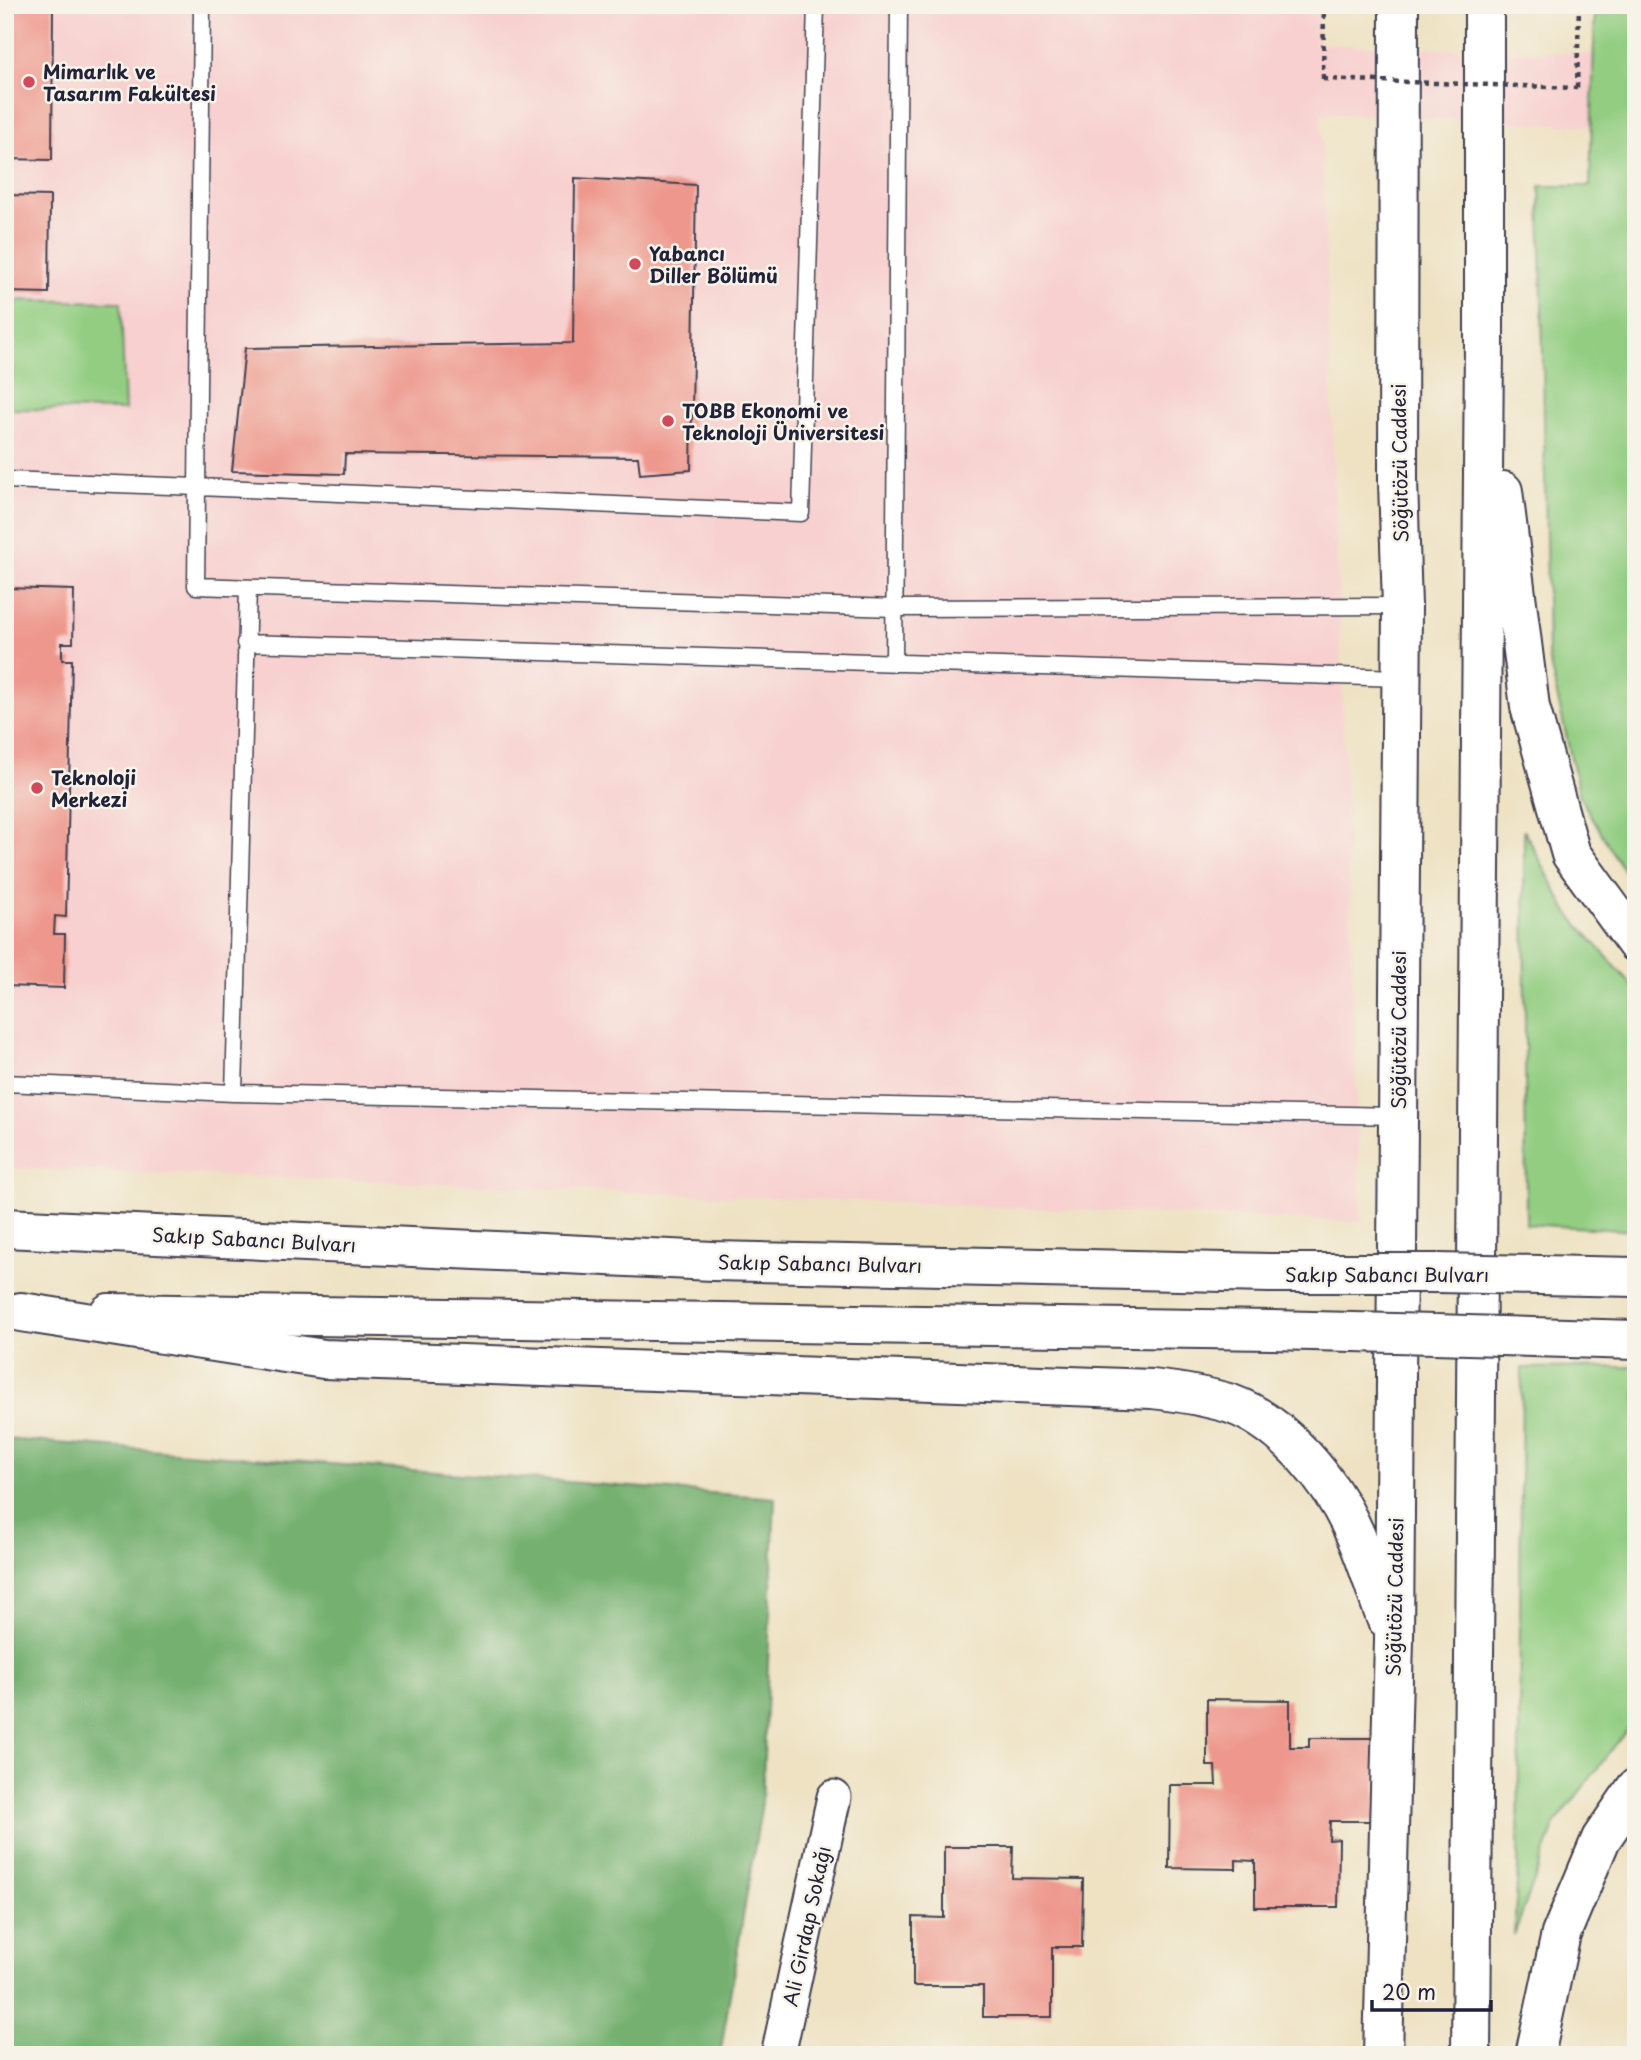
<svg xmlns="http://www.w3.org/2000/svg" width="1641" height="2060" font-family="'Playpen Sans',sans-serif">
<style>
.built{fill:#f7d0cf}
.green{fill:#92cd81;stroke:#5a785e;stroke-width:2}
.forest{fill:#75b06f;stroke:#4c6955;stroke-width:2}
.building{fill:#ee988d}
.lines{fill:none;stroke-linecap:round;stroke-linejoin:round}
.service-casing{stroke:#413f4f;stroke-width:19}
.minor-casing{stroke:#413f4f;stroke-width:37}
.secondary-casing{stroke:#413f4f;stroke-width:42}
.primary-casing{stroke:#413f4f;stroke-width:42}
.path{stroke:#413f4f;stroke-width:4.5;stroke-dasharray:5 5;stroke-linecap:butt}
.service{stroke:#fff;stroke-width:16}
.minor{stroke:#fff;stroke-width:33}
.secondary{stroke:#fff;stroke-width:38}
.primary{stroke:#fff;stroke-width:38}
.tertiary-bridge-casing{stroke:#413f4f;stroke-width:42;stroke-linecap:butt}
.secondary-bridge-casing{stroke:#413f4f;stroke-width:42;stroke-linecap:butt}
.path-bridge{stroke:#413f4f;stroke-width:4.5;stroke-dasharray:5 5;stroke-linecap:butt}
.tertiary-bridge{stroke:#fff;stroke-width:38}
.secondary-bridge{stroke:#fff;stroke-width:38}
.poi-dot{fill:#d1495b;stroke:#f7f3e8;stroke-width:2.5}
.labels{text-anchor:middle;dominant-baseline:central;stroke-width:5;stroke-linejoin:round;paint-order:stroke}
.poi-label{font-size:19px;font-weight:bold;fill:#22223b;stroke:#f7f3e8;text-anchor:start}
.street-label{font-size:19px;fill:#22223b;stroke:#f7f3e8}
</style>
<rect width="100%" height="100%" fill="#f7f3e8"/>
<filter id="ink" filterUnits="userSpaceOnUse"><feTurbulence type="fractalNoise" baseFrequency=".0143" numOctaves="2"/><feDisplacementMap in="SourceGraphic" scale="14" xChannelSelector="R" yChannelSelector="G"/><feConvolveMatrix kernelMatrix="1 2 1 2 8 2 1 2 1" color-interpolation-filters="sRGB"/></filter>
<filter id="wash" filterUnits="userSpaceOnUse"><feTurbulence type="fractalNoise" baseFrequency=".00686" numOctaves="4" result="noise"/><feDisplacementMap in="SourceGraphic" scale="28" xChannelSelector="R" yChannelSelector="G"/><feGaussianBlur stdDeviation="1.57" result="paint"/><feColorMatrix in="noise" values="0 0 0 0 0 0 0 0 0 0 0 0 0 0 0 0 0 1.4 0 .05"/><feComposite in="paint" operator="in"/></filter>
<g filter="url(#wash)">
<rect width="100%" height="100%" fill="#eee2c3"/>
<path class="built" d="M5,5H1319V44L1593,54L1595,5H1636V892L1580,797L1548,655L1540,186H1590L1591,126L1321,113L1361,1222L353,1180L5,1168Z"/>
<path class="green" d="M1595,5H1636V892L1580,797L1548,655L1540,186H1590Z
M5,300L121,302L125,410L5,409Z
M1524,830L1568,913L1636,990V1231L1526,1224Z
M1636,1367V1718L1555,1824L1514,1935L1518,1866L1522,1368Z"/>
<path class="forest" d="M5,1439L775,1498L762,1803L720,2055H5Z"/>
<g id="blocks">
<path class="building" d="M5,5H53L52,160L5,159Z
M575,178L696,185L691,470L640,474L638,457L345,454L344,474L232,471L245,348L573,343Z
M5,195L50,196L49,293L5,292Z
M5,588L74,590L73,643H62V660H72L66,917L55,916L54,934H65L64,988L5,986Z
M1207,1699L1290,1700V1747H1309V1738H1376V1821H1330L1329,1840L1339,1839L1338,1907H1255V1861L1236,1860V1869L1169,1868L1170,1785H1216L1215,1766H1207Z
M944,1847H1013L1012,1878L1083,1879L1082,1947H1052V2017H983V1986H913V1917L944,1918Z"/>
</g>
</g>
<g filter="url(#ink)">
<use href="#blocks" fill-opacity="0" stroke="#413f4f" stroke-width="2"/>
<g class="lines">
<defs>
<path id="service" d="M202,5L196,586L895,608L1402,606
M5,480L198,487L801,513L816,5
M245,643L1401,678
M894,663L899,5
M5,1083L234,1093L1397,1116
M234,1093L248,588"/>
<path id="minor" d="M778,2055L834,1797"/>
<path id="secondary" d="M5,1228L713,1261L1270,1273
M109,1313L1272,1330"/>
<path id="primary" d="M1503,491L1530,707L1571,854L1636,943
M21,1312L324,1359L1152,1389C1179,1392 1205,1396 1231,1404C1284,1423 1332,1482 1354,1532C1367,1560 1375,1590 1386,1618
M1383,2055L1394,1640L1402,606L1398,481L1399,5
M1471,2055L1484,343V5
M1535,2055L1561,1934L1601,1839L1636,1788"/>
</defs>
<use href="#service" class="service-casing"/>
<use href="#minor" class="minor-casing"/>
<use href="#secondary" class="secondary-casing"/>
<use href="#primary" class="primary-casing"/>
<path class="path" d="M1323,79L1324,5
M1577,88L1579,5"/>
<use href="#service" class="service"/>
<use href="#minor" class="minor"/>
<use href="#secondary" class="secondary"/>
<use href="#primary" class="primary"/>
<defs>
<path id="tertiary-bridge" d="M1438,1273L1636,1277
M1435,1334L1636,1340"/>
<path id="secondary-bridge" d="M1270,1273H1438
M1272,1330L1435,1334"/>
</defs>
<use href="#tertiary-bridge" class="tertiary-bridge-casing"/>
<use href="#secondary-bridge" class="secondary-bridge-casing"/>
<path class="path-bridge" d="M1323,79L1577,88"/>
<use href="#tertiary-bridge" class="tertiary-bridge"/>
<use href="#secondary-bridge" class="secondary-bridge"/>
</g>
</g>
<g class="poi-dot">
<circle cx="29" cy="82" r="7"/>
<circle cx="635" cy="264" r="7"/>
<circle cx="668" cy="421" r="7"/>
<circle cx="37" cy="788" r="7"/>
</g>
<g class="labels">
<g class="poi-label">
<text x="43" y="71">Mimarlık ve<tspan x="43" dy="22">Tasarım Fakültesi</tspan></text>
<text x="649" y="253">Yabancı<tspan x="649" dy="22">Diller Bölümü</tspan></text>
<text x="682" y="410">TOBB Ekonomi ve<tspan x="682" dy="22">Teknoloji Üniversitesi</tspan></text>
<text x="51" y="777">Teknoloji<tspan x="51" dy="22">Merkezi</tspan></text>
</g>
<g class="street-label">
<text transform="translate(1399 463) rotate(-91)">Söğütözü Caddesi</text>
<text transform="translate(1398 1030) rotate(-90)">Söğütözü Caddesi</text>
<text transform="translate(254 1239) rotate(3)">Sakıp Sabancı Bulvarı</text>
<text transform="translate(820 1263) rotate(1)">Sakıp Sabancı Bulvarı</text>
<text x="1387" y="1274">Sakıp Sabancı Bulvarı</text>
<text transform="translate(1394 1597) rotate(-89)">Söğütözü Caddesi</text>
<text transform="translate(806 1926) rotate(-78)">Ali Girdap Sokağı</text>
</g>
</g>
<rect width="1641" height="2060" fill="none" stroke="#f7f3e8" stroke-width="28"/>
<path d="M1372 2000v10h119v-10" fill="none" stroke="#22223b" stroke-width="3.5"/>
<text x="1382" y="2000" font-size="21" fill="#22223b" stroke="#f7f3e8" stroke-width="5" paint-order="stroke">20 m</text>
</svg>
